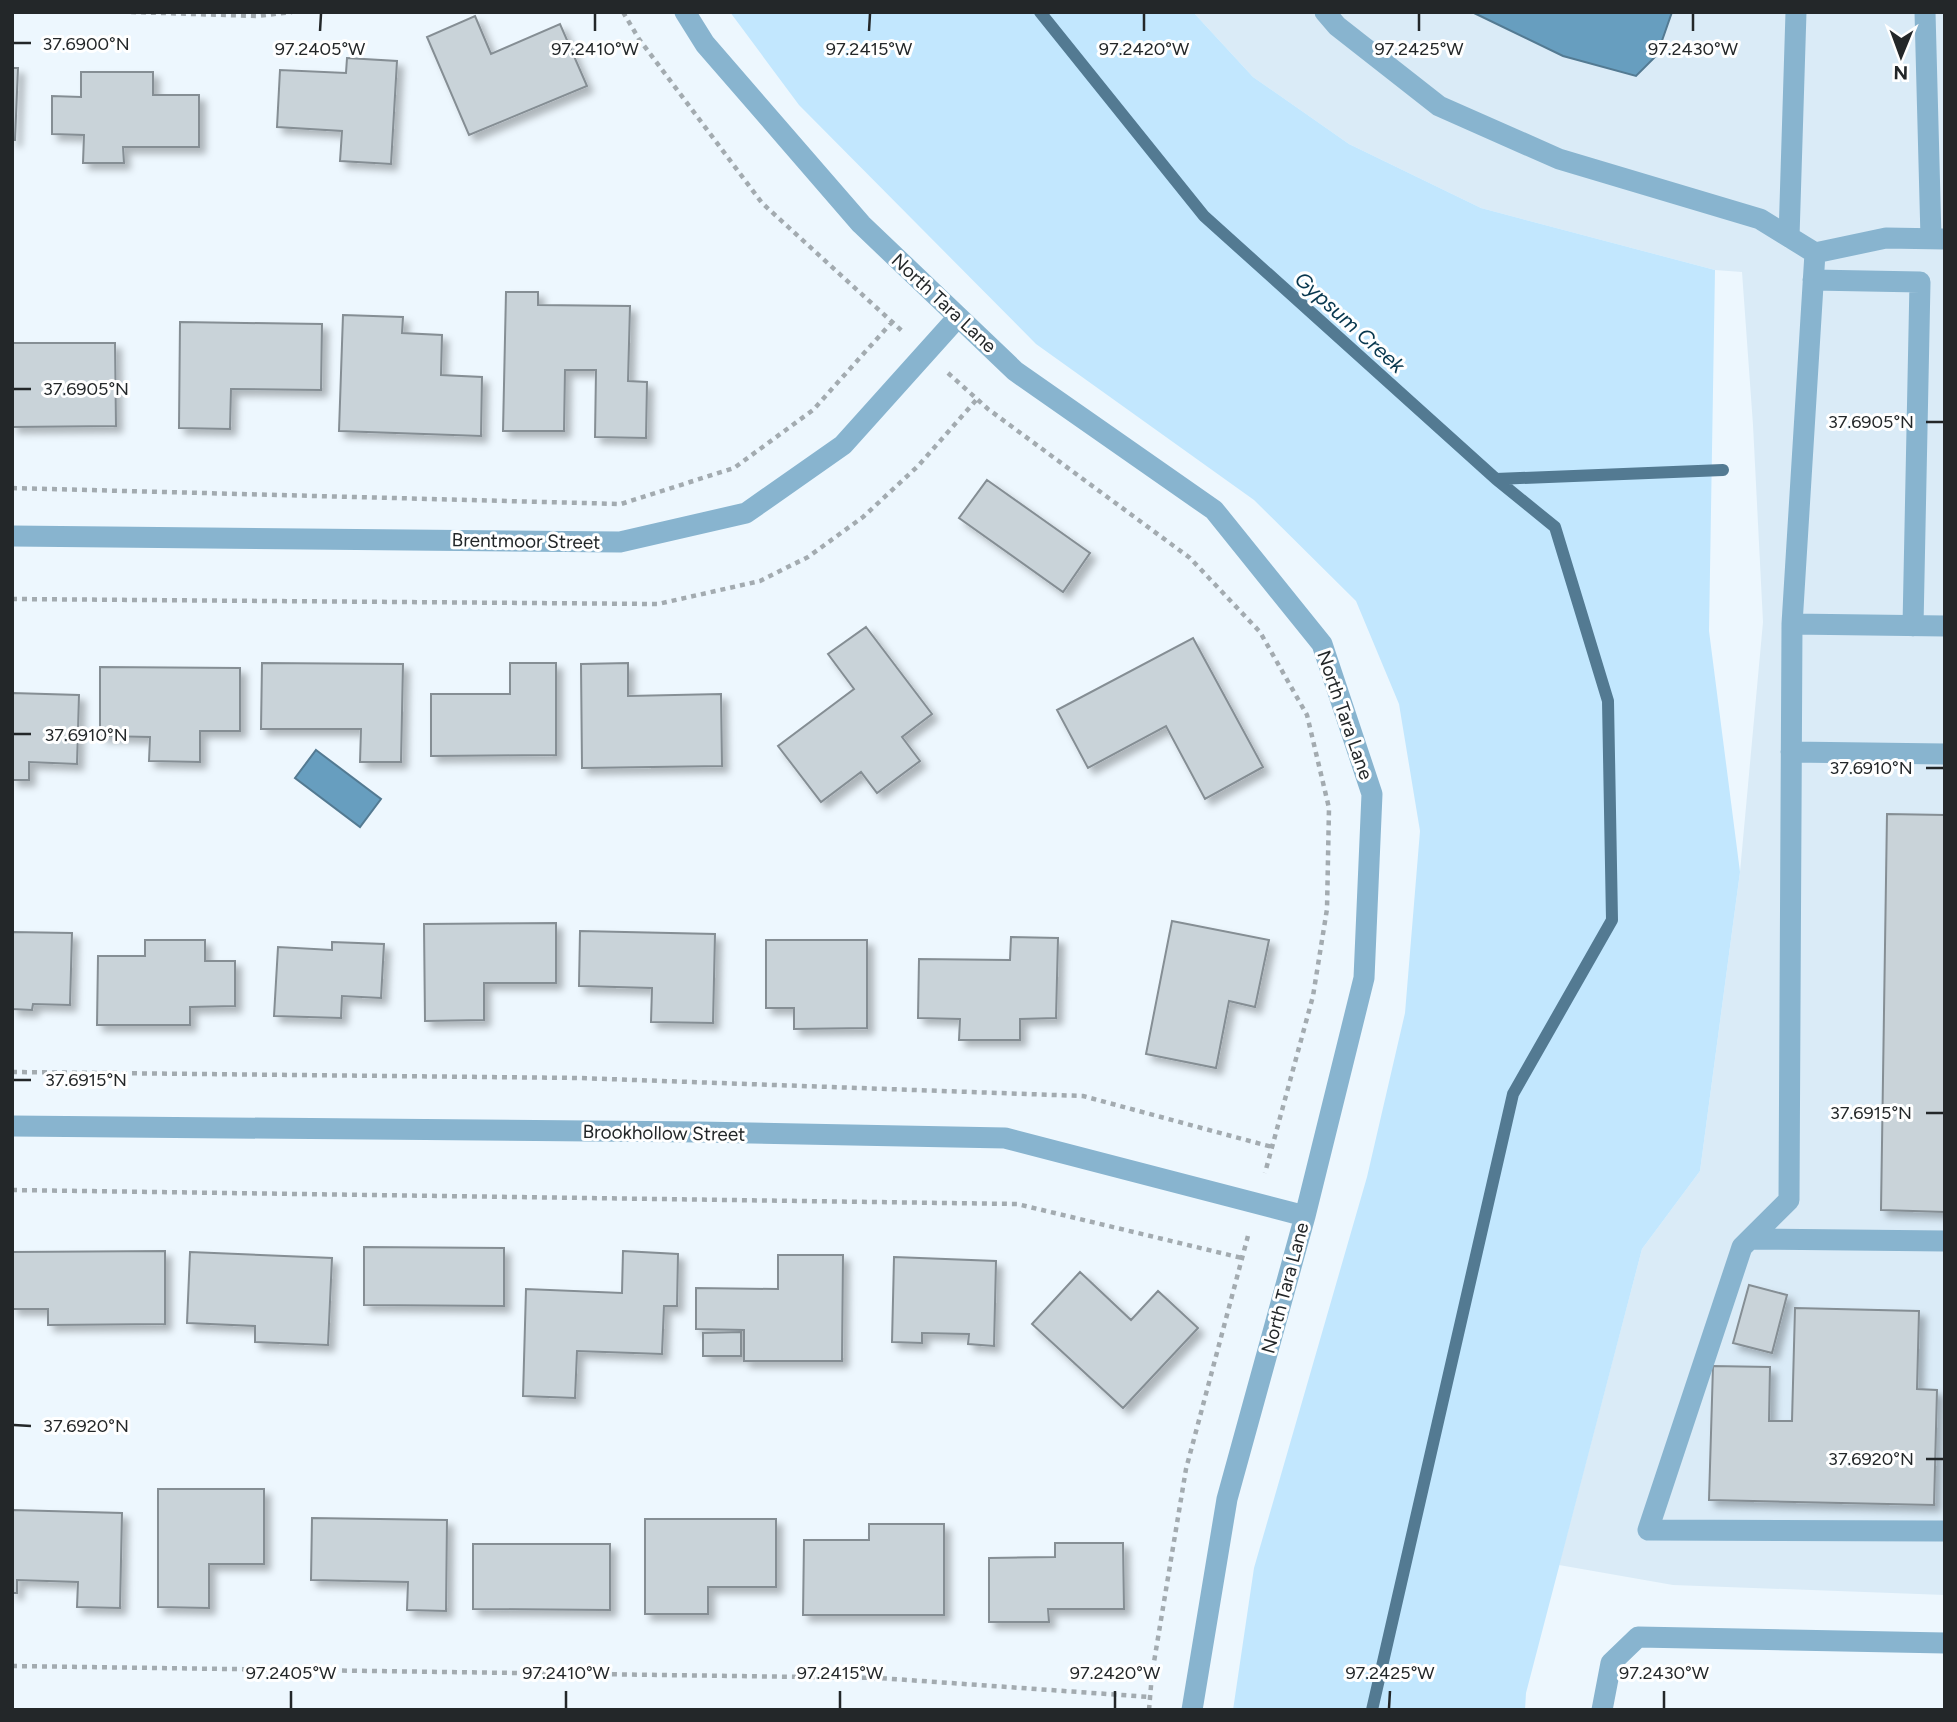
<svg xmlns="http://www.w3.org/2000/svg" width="1957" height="1722" font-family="Figtree,sans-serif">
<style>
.built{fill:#daebf7}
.green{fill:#c2e7fe}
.water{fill:#679ebf;stroke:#537a92;stroke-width:2}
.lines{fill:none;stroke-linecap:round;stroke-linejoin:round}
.stream{stroke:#537a92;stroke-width:12}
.building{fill:#c9d3d9;stroke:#858e94;stroke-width:2;filter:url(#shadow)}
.path{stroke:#a3abb0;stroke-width:4.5;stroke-dasharray:5 5;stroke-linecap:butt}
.minor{stroke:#88b4cf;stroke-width:21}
.ticks{fill:none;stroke:#232729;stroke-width:2.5}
.labels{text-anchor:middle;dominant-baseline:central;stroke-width:6;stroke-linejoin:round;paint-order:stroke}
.street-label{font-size:19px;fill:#232729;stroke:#fff}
.water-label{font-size:21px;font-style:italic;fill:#07374e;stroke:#fff}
.ticks-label{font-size:18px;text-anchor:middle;fill:#232729;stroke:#fff;stroke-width:6;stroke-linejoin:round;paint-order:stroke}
</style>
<defs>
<filter id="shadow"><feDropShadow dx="6" dy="6" stdDeviation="3.5" flood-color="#0004"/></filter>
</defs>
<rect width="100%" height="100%" fill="#edf7fe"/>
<path class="built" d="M1193,12H1945V1595L1673,1585L1559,1565L1642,1249L1700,1171L1740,872L1763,622L1753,425L1742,272L1715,270L1481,208L1349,144L1253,77Z"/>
<path class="green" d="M730,12H1193L1253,77L1349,144L1481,208L1715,270L1709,631L1740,872L1700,1171L1642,1249L1526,1693L1525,1710H1233L1254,1568L1367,1177L1405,1013L1420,831L1399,704L1356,601L1254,500L1036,344L799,105Z"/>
<path class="water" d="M1472,12H1672L1657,55L1636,76L1563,56Z
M316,750L381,799L360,827L295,778Z"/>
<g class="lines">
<path class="stream" d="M1040,12L1204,216L1496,479L1723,470
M1372,1710L1513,1094L1612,920L1608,701L1555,527L1496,479"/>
</g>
<path class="building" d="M475,16L491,54L560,24L587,86L469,135L427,37Z
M347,58L397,61L391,164L340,161L342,131L277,127L280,70L346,73Z
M12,68H18L15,140H12Z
M81,72H153V95H199V147H123L124,163H83L84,135L52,134V96L81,97Z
M506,292H538V305L630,306L628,381L647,382L646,438L595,437L596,370H565L564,431H503Z
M343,315L403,317L402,333L442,335L441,375L482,377L481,436L339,431Z
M180,322L322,324L321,390L231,389L230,429L179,428Z
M12,343H115L116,426L12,427Z
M987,480L1090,553L1063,592L959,518Z
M866,627L932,714L902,737L920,761L877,793L861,772L821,802L778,746L854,689L828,654Z
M1193,638L1263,767L1205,799L1166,726L1088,768L1057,710Z
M262,663L403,664L401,762H360L361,729H261Z
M510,663H556V755L431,756V694H510Z
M628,663V696L721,694L722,766L582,768L581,664Z
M100,667L240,668V731H200V762L149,761L150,737L100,736Z
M12,693L79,695L77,764L29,762V780H12Z
M1887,814L1945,815V1212L1881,1210Z
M1172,921L1269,940L1255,1007L1229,1001L1216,1068L1146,1054Z
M556,923V983H484V1020L425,1021L424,924Z
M580,931L715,934L713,1023L651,1022L652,988L579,986Z
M12,932L72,933L70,1005L33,1004L32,1010L12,1009Z
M1011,937L1058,938L1056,1018L1020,1019V1040H959L960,1019L918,1018L919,959L1010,960Z
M145,940H205V961H235V1006L190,1007V1025H97L98,956H145Z
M766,940H867V1028L794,1029V1008H766Z
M332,942L384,944L381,998L342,996L341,1018L274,1016L278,947L332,950Z
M364,1247L504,1248V1306L364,1305Z
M165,1251V1324L48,1325V1309H12V1252Z
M623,1251L678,1254L677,1306H664L662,1354L577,1351L575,1398L523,1396L526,1289L622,1293Z
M190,1252L332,1258L328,1345L255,1342V1326L187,1323Z
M778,1255H843L842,1361H744V1330L696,1329V1288L778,1289Z
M894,1257L996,1261L994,1346L968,1344L969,1334L922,1333V1343L892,1342Z
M1080,1272L1131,1320L1158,1291L1198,1328L1123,1408L1032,1324Z
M1749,1285L1787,1295L1772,1353L1733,1343Z
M1795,1308L1919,1311L1917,1389L1937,1390L1934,1505L1709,1500L1713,1366L1770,1367L1769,1421H1792Z
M741,1332V1356H703V1333Z
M158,1489H264V1564H209V1608L158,1607Z
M12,1510L122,1513L120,1608L77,1607L78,1582L17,1580V1593H12Z
M312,1518L447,1520L446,1611L407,1610L408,1582L311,1580Z
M645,1519H776V1587H708V1614H645Z
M869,1524H944V1615H803L804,1540H869Z
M1055,1543H1123L1124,1609H1048L1049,1622H989V1558L1055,1557Z
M473,1544H610V1610L473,1609Z"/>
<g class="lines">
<path class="path" d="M131,12L257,16L292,12
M623,12L639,39L762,203L902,331
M948,373L988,409L1190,558L1260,632L1307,715L1329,808L1327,909L1313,996L1265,1173
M12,488L621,504L734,468L813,410L892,322
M12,599L658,604L760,581L808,557L863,517L918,466L977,399
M12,1072L579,1078L1083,1096L1272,1147
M12,1190L1017,1204L1242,1258
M12,1666L879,1678L1150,1697
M1149,1710L1152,1674L1186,1469L1249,1232"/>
<path class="minor" d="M685,12L705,44L861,224L1015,371L1214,510L1322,644L1372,794L1364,978L1305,1216L1227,1499L1192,1710
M1325,12L1337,26L1439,106L1559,159L1760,219L1815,253
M1925,12L1931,238
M1789,237L1796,12
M1813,280L1920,282L1913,626
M12,536L620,542L746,513L843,445L958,317
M1792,624L1815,253L1886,238L1945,239
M1945,626L1792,624L1789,1200L1742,1247L1648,1530L1945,1531
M1791,752L1945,754
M12,1126L700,1132L1005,1138L1305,1216
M1751,1239L1945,1241
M1602,1710L1611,1663L1638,1637L1945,1643"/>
</g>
<path class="ticks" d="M320,31L321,14M595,31V14M869,31L870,14M1144,31V14M1419,31V14M1693,31V14M14,43H31M14,389H31M1926,422H1943M14,734H31M1926,768H1943M14,1080H31M1926,1113H1943M14,1425L31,1426M1926,1459H1943M291,1708V1691M566,1708V1691M840,1708V1691M1115,1708V1691M1389,1708L1390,1691M1664,1708V1691"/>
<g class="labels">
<g class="street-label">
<text transform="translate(944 303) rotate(43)">North Tara Lane</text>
<text transform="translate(526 541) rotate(1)">Brentmoor Street</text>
<text transform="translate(1345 715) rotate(71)">North Tara Lane</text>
<text transform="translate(664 1133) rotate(1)">Brookhollow Street</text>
<text transform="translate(1285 1288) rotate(-75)">North Tara Lane</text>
</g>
<g class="water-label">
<text transform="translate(1350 322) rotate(42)">Gypsum Creek</text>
</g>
</g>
<g class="ticks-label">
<text x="86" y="50">37.6900°N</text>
<text x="320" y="55">97.2405°W</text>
<text x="595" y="55">97.2410°W</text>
<text x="869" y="55">97.2415°W</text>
<text x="1144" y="55">97.2420°W</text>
<text x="1419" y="55">97.2425°W</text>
<text x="1693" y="55">97.2430°W</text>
<text x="86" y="395">37.6905°N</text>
<text x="1871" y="428">37.6905°N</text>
<text x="86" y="741">37.6910°N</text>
<text x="1871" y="774">37.6910°N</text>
<text x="86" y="1086">37.6915°N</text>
<text x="1871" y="1119">37.6915°N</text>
<text x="86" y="1432">37.6920°N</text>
<text x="1871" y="1465">37.6920°N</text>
<text x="291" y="1679">97.2405°W</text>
<text x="566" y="1679">97.2410°W</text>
<text x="840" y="1679">97.2415°W</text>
<text x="1115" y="1679">97.2420°W</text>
<text x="1390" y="1679">97.2425°W</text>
<text x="1664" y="1679">97.2430°W</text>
</g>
<rect width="1957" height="1722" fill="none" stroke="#232729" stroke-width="28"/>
<g transform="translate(1901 56) rotate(181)" stroke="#ffffff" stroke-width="5" paint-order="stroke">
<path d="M0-5L12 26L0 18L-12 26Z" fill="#232729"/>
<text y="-10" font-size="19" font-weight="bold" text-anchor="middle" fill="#232729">N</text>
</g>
</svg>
